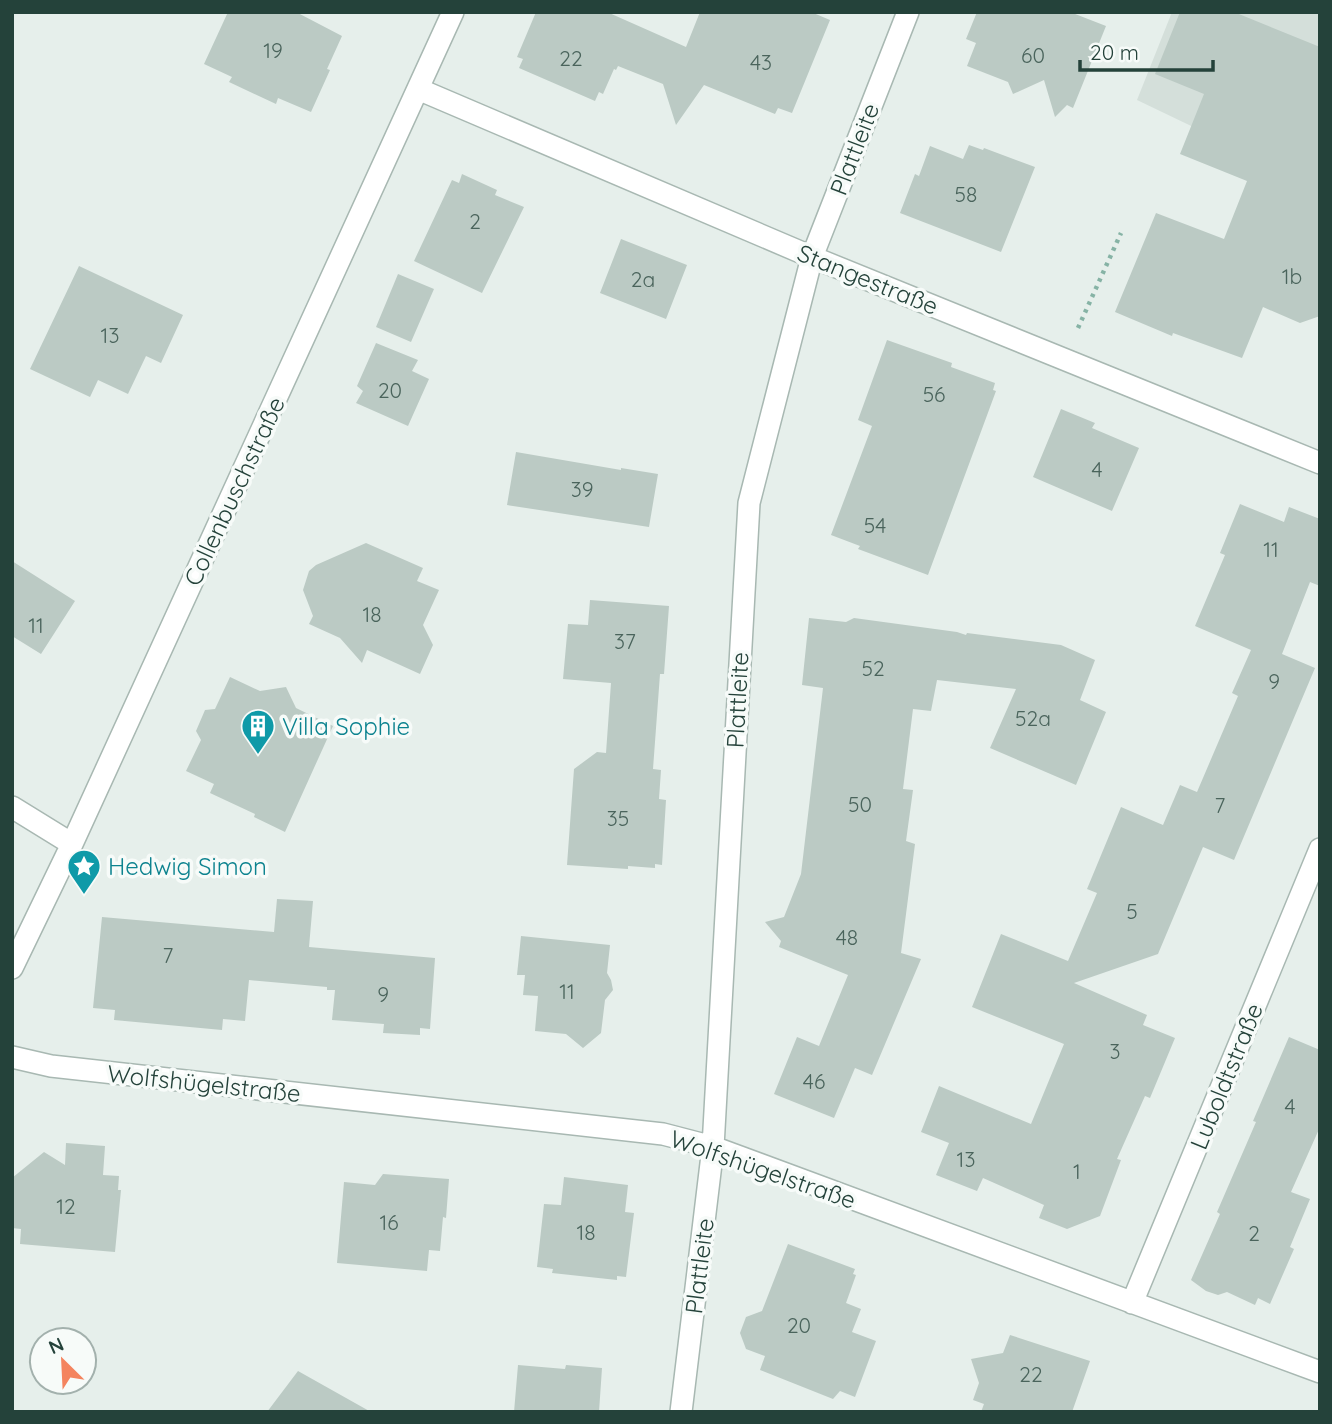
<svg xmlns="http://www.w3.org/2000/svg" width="1332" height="1424" font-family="Quicksand,sans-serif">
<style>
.built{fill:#d4dfda}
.building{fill:#bbcac4}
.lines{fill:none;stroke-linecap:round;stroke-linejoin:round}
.street-casing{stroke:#a8b8b2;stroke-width:24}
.path{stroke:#86b3a5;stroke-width:4.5;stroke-dasharray:3.5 5;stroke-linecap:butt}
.street{stroke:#fff;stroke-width:21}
.labels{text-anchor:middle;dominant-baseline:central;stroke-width:7;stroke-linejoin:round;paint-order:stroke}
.number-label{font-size:21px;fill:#4a645c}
.street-label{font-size:24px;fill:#24423a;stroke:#f7fbf9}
.culture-label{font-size:24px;fill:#0d838f;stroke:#f7fbf9;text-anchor:start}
</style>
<rect width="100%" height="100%" fill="#e6efeb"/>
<path class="built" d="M1172,12L1320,14V259L1291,174L1137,100Z"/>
<path class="building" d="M228,12H296L342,36L327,69L330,70L311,112L278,98L276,104L229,82L232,77L204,64Z
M536,12H607L686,47L700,12H811L830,20L792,113L778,108L775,114L704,85L676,125L663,84L618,66L616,70L614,69L603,94L599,92L595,101L519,68L523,59L517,57Z
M977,12H1070L1106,26L1073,108L1067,105L1055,117L1044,80L1013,94L1008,82L967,66L976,43L966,39Z
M1180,12H1234L1320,47V316L1300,323L1263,307L1242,358L1173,333L1172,336L1115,312L1156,213L1224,239L1247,181L1180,154L1204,94L1155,74Z
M969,145L983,150L984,148L1035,167L1001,252L900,213L915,174L919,176L930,146L963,159Z
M462,174L497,190L495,195L524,207L482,293L414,261L452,180L459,183Z
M621,239L687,265L666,319L600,293Z
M79,266L183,315L161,363L146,356L128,394L98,380L90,397L30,369Z
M398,274L434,289L411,342L376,327Z
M887,340L952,363L951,367L995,383L993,390L996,391L928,575L858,549L860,546L831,535L872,426L858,420Z
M376,343L418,360L412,371L429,379L408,426L356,403L363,391L357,386Z
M1061,409L1095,423L1092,428L1139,448L1112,511L1033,477Z
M516,452L621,470V468L658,474L649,527L507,505Z
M1240,504L1284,522L1289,507L1320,519V586L1310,582L1282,654L1315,668L1234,860L1203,847L1158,954L1074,983L1147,1015L1143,1025L1175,1038L1150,1098L1145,1096L1117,1159L1121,1160L1100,1216L1067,1229L1039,1218L1044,1205L983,1178L977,1191L936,1175L949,1143L921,1132L939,1086L1031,1124L1064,1044L972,1007L1001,934L1068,961L1097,893L1087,889L1121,807L1163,825L1180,785L1197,792L1238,696L1232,693L1251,650L1195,626L1225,555L1220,553Z
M366,543L423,568L417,581L439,590L423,625L433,645L420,674L367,650L362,663L340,638L309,624L313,616L303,590L309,571L316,565Z
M12,561L75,601L41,654L12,636Z
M590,600L669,606L664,674H660L653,769L661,770L659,799L666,800L662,865L655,864V868L628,866V869L567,865L574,769L597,752L606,753L611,683L563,679L568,624L588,625Z
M809,618L846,622L854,618L957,632L966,635L967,633L1061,645L1095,660L1080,700L1106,712L1076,785L990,748L1016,689L937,680L931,711L913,709L903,789L913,790L906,841L915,844L901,953L921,959L872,1075L855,1068L834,1118L774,1094L797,1037L819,1046L848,975L779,947L781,941L765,922L784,917L801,874L823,688L802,685Z
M230,677L260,691L286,687L296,708L333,726L285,832L254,817L255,814L210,793L214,784L186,771L201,740L196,731L205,710L215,709Z
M277,899L313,901L309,947L435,958L430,1029L420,1028V1035L383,1033L384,1024L332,1020L335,990H327V987L249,980L245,1021L223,1019L222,1030L114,1020L115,1010L93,1008L102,917L274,932Z
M521,936L610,945L607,973L611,980L613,990L605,1000L601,1033L583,1048L566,1034L535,1031L538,996L523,995L525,975H517Z
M1289,1037L1320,1050V1127L1291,1192L1310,1199L1290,1247L1294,1249L1270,1304L1258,1298L1255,1305L1227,1292L1218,1295L1206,1291L1191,1280L1220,1214L1217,1212L1256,1122L1253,1121Z
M66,1143L105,1146L103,1175L119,1176L118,1190H121L115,1252L20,1244L21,1229L12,1228V1178L44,1152L65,1165Z
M383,1174L449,1179L446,1218L443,1217L440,1251L429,1250L427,1271L337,1263L344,1182L375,1185Z
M564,1177L628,1185L625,1212L634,1213L626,1277L617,1276V1280L552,1273L553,1269L537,1267L544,1204L561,1205Z
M788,1244L855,1269L853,1274L856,1275L846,1303L861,1309L852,1332L876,1341L855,1397L840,1391L833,1399L760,1370L765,1356L746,1349L740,1333L746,1317L762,1311Z
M1010,1335L1090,1361L1072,1412H981L984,1404L973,1400L979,1383L971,1359L1003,1353Z
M518,1365L565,1369L566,1365L602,1368L599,1412H514Z
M298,1371L371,1412H267Z"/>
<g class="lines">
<defs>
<path id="street" d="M418,89L812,257L1320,463
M12,807L72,844
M12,968L72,844L453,12
M12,1057L51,1066L663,1134L713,1147L1320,1372
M1132,1303L1320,849
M681,1412L713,1147L749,503L812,257L908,12"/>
</defs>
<use href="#street" class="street-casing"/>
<path class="path" d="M1078,328L1121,233"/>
<use href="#street" class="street"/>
</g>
<defs>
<symbol id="building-pin" viewBox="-11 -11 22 30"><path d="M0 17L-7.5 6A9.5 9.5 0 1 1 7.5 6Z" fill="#0f9aa8" stroke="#f7fbf9"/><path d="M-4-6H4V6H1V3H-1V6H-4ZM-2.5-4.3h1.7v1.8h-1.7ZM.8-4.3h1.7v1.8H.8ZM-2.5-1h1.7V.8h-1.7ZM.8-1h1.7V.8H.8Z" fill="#fff"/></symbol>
<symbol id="sight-pin" viewBox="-11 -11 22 30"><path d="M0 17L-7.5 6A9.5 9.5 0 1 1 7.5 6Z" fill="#0f9aa8" stroke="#f7fbf9"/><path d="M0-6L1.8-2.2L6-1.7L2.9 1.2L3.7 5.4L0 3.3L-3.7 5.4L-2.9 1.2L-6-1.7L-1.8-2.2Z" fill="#fff"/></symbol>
</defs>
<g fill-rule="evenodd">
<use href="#building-pin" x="239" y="707" width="38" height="52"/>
<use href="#sight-pin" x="65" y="847" width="38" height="52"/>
</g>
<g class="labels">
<g class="number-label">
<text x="273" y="50">19</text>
<text x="1033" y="55">60</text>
<text x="571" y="58">22</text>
<text x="761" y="62">43</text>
<text x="966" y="194">58</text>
<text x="475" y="221">2</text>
<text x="1292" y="276">1b</text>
<text x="643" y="279">2a</text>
<text x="110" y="335">13</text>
<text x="390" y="390">20</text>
<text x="934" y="394">56</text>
<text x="1097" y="469">4</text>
<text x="582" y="489">39</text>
<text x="875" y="525">54</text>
<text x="1271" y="549">11</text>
<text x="372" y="614">18</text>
<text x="36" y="625">11</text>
<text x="625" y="641">37</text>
<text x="873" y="668">52</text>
<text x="1274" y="681">9</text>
<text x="1033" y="718">52a</text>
<text x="860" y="804">50</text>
<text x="1220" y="805">7</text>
<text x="618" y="818">35</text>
<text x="1132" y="911">5</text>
<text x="847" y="937">48</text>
<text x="168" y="955">7</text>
<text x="567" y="991">11</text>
<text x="383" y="994">9</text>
<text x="1115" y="1051">3</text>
<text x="814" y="1081">46</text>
<text x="1290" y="1106">4</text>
<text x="966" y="1159">13</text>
<text x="1077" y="1171">1</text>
<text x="66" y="1206">12</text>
<text x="389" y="1222">16</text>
<text x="586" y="1232">18</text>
<text x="1254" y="1233">2</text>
<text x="799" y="1325">20</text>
<text x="1031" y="1374">22</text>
</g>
<g class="street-label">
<text transform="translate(854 149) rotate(-69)">Plattleite</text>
<text transform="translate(868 279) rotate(22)">Stangestraße</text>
<text transform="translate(234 491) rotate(-65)">Collenbuschstraße</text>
<text transform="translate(737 700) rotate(-87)">Plattleite</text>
<text transform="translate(1226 1076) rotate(-68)">Luboldtstraße</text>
<text transform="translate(204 1083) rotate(6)">Wolfshügelstraße</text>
<text transform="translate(763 1169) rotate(19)">Wolfshügelstraße</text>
<text transform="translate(699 1266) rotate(-83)">Plattleite</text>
</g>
<g class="culture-label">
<text x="282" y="726">Villa Sophie</text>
<text x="108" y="866">Hedwig Simon</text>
</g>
</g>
<rect width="1332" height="1424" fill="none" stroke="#24423a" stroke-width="28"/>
<g transform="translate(63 1361) rotate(336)"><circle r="33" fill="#f7fbf9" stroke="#a3b1ad" stroke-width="2"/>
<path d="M0-5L12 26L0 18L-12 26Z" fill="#f4845f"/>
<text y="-10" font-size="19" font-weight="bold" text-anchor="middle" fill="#24423a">N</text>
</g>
<path d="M1080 60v10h133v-10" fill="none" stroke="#24423a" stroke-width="3.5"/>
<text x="1090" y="60" font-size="21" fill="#24423a" stroke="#f7fbf9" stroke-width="5" paint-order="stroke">20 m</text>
</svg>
